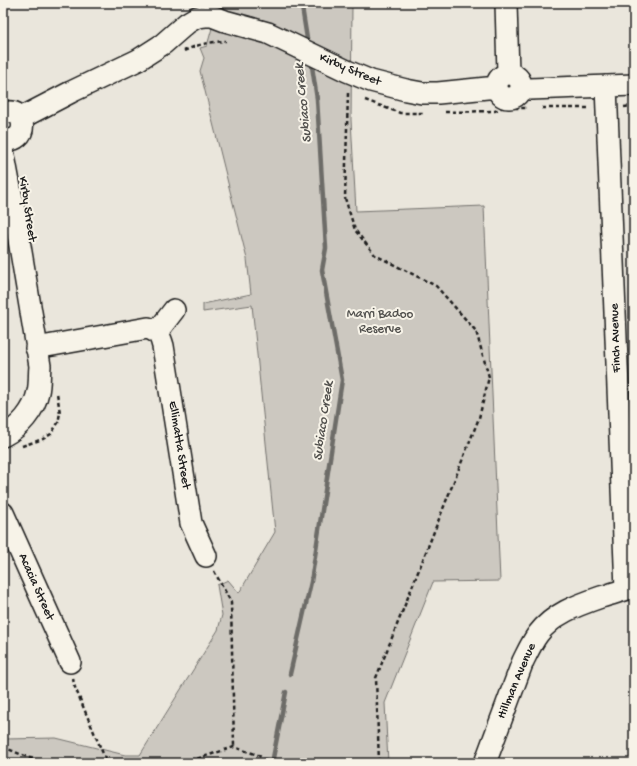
<svg xmlns="http://www.w3.org/2000/svg" width="637" height="766" font-family="'Gochi Hand',sans-serif">
<style>
.green{fill:#ccc8c0;stroke:#74726e}
.lines{fill:none;stroke-linecap:round;stroke-linejoin:round}
.stream{stroke:#6d6c68;stroke-width:4.5}
.minor-casing{stroke:#1c1c1c;stroke-width:24}
.path{stroke:#1c1c1c;stroke-width:2.5;stroke-dasharray:4 3;stroke-linecap:butt}
.minor{stroke:#f7f3e8;stroke-width:21}
.labels{text-anchor:middle;dominant-baseline:central;stroke-width:4;stroke-linejoin:round;paint-order:stroke}
.street-label{font-size:13px;fill:#1c1c1c;stroke:#f7f3e8}
.park-label{font-size:13px;fill:#51504d;stroke:#f7f3e8}
.water-label{font-size:14px;font-style:italic;fill:#52514e;stroke:#f7f3e8}
</style>
<rect width="100%" height="100%" fill="#eae6dc"/>
<filter id="ink" filterUnits="userSpaceOnUse"><feTurbulence type="fractalNoise" baseFrequency=".025" numOctaves="2"/><feDisplacementMap in="SourceGraphic" scale="8" xChannelSelector="R" yChannelSelector="G"/><feConvolveMatrix kernelMatrix="1 2 1 2 8 2 1 2 1" color-interpolation-filters="sRGB"/></filter>
<g filter="url(#ink)">
<path class="green" d="M219,3H352L351,120L356,211L484,206L500,581L433,582L385,703L388,763H3V738L5,739L56,738L125,755H140L218,630L222,615L217,585L228,580L239,593L275,532L252,305L203,312V304L251,294L247,259L200,71L204,58L200,48L207,46Z"/>
<g class="lines">
<path class="stream" d="M302,3V7L308,45
M290,674L311,582L342,380L322,270L326,248L317,99L311,60
M272,763L286,692"/>
<defs>
<path id="minor" d="M506,3L508,73
M497 86a12 12 0 1 1 24 0a12 12 0 1 1-24 0Z
M606,86L626,589
M521,87L530,89L634,85
M3,113C29,105 29,146 3,139
M21,118L71,92L138,60L163,44L187,23L197,17L205,16H212L225,21L268,33L347,71L371,81L406,90L422,93H438L497,87
M3,150L14,210L40,366C39,375 40,384 38,392C34,411 20,427 3,436
M157,332L174,310
M36,348L148,328C159,333 160,335 163,346L191,523L206,556
M3,513L70,662
M485,763L523,661C528,651 532,642 538,634C554,613 578,605 601,597C612,594 623,590 634,587"/>
</defs>
<use href="#minor" class="minor-casing"/>
<path class="path" d="M184,51C198,44 211,42 226,41
M348,93L345,198L355,230L375,255L436,286L476,331L489,377L479,418L376,678L379,763
M365,100L400,113H424
M624,107L634,106
M542,108H589
M445,112L495,111L501,108H527
M22,446L43,439L51,434L58,423L60,413L57,393
M214,571L231,602L234,747
M73,678L74,685L107,763
M3,747L42,763
M184,763L234,747L258,755L269,763"/>
<use href="#minor" class="minor"/>
</g>
</g>
<g class="labels">
<g class="street-label">
<text transform="translate(350 70) rotate(23)">Kirby Street</text>
<text transform="translate(27 209) rotate(81)">Kirby Street</text>
<text transform="translate(616 338) rotate(-92)">Finch Avenue</text>
<text transform="translate(179 445) rotate(81)">Ellimatta Street</text>
<text transform="translate(36 587) rotate(66)">Acacia Street</text>
<text transform="translate(517 681) rotate(-67)">Hillman Avenue</text>
</g>
<g class="park-label">
<text x="380" y="314">Marri Badoo<tspan x="380" dy="15">Reserve</tspan></text>
</g>
<g class="water-label">
<text transform="translate(304 103) rotate(-96)">Subiaco Creek</text>
<text transform="translate(324 421) rotate(-82)">Subiaco Creek</text>
</g>
</g>
<rect width="637" height="766" fill="none" stroke="#f7f3e8" stroke-width="16"/>
<rect x="8" y="8" width="621" height="750" fill="none" stroke="#1c1c1c" stroke-width="1.5" filter="url(#ink)"/>
</svg>
